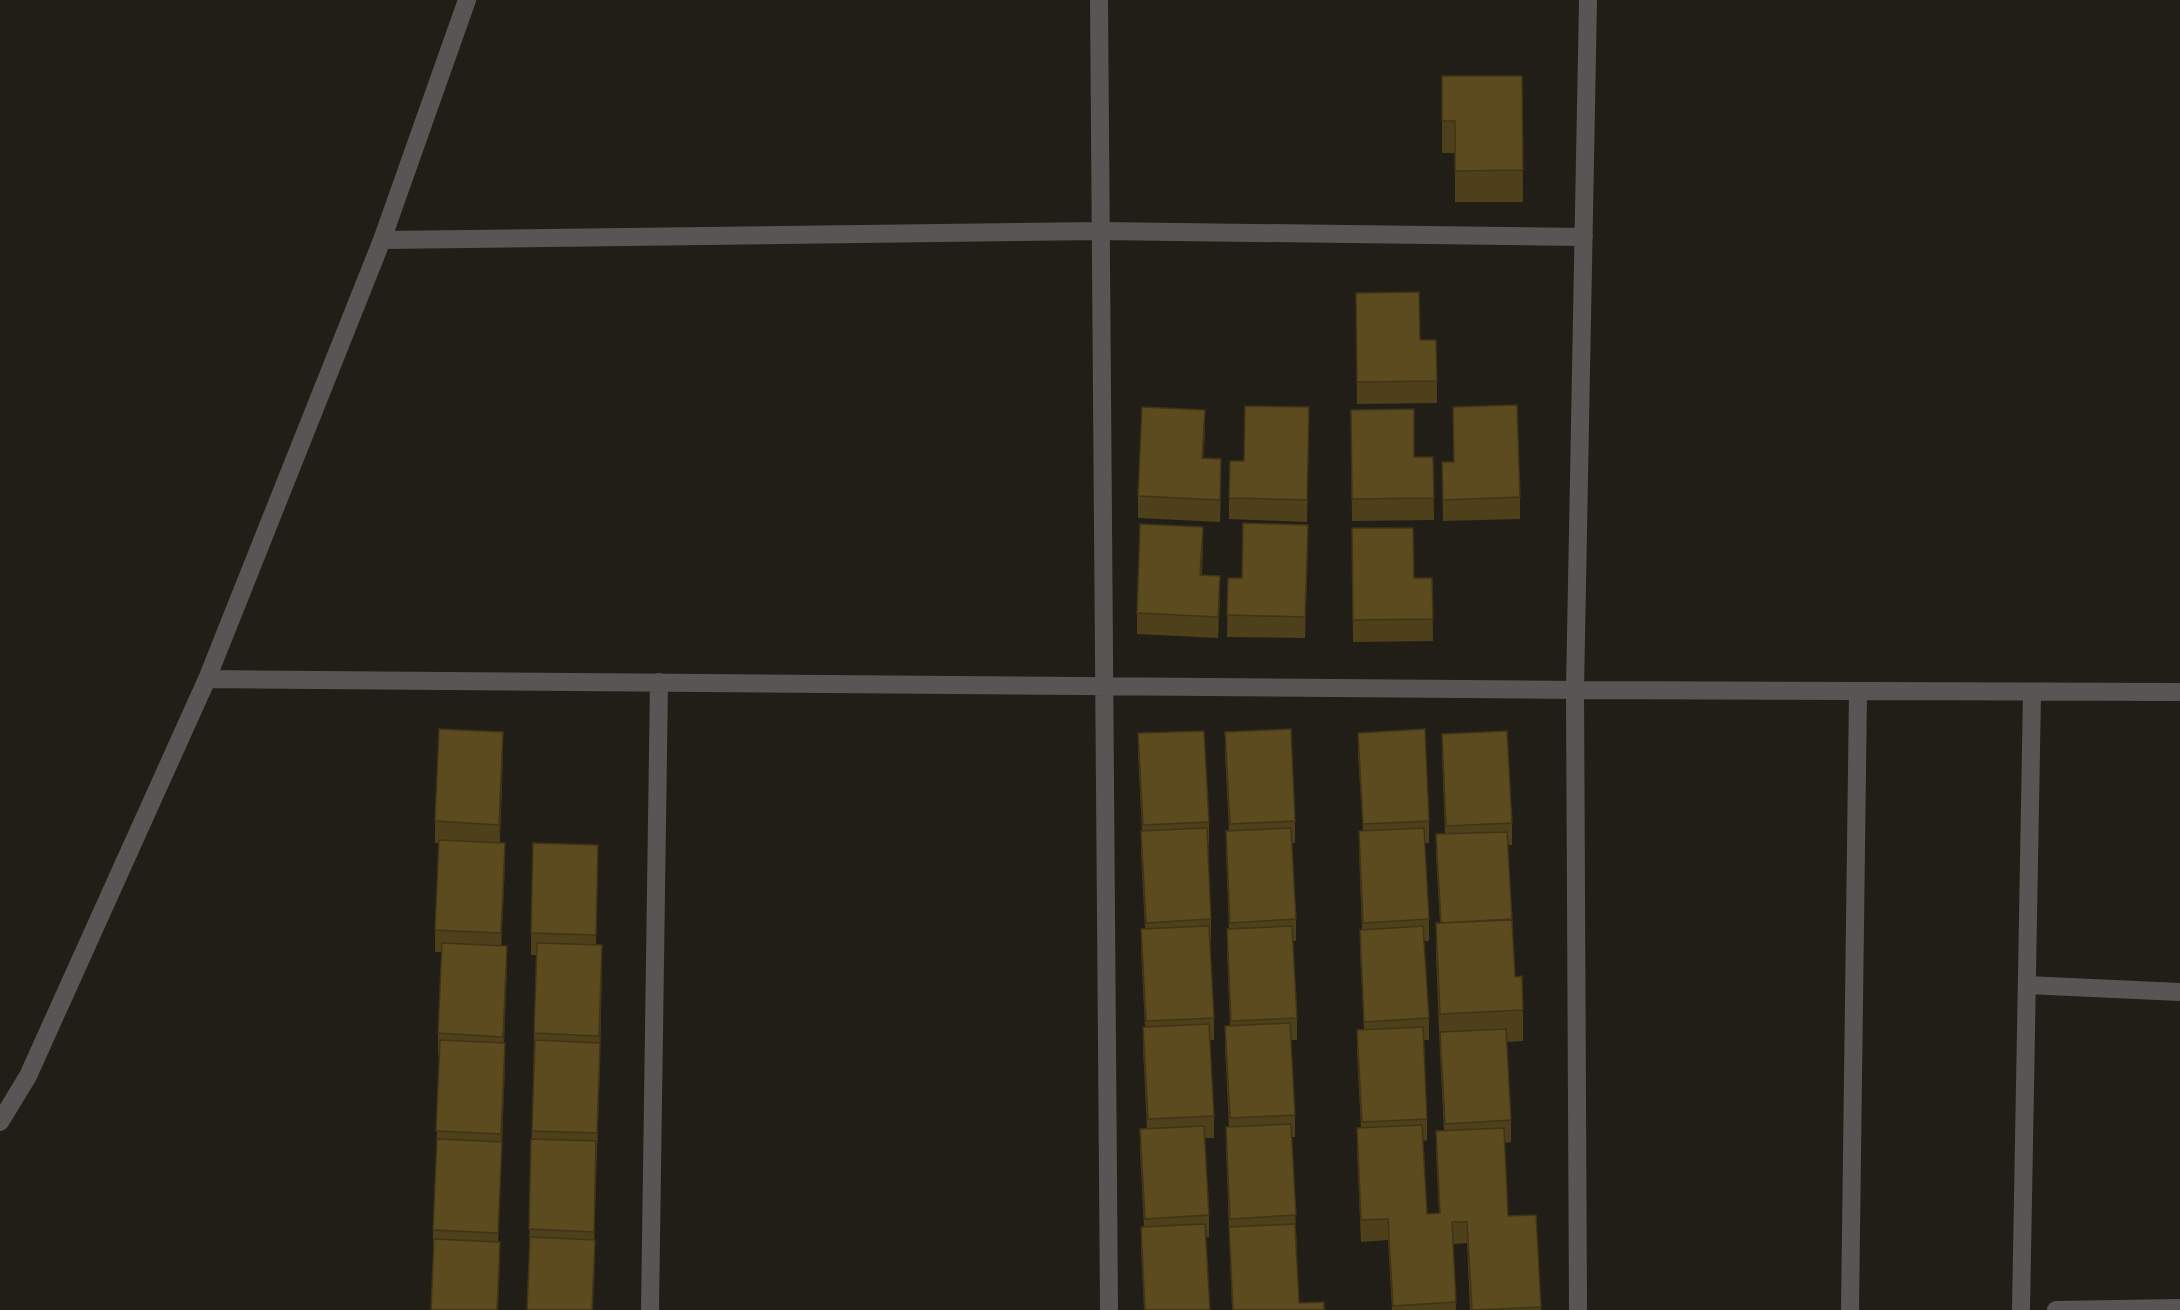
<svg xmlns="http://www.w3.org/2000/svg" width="2180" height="1310" font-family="'Asap Condensed',sans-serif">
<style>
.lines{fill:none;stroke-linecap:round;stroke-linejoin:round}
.minor{stroke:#5a5555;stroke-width:18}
.wall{fill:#4e401b}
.shaded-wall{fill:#403416}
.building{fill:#5b4b1f;stroke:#403416;stroke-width:1.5}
</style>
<rect width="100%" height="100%" fill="#211e17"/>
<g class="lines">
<path class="minor" d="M1099,0L1109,1310
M382,240L1100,231L1584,237
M207,679L1575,690L2180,692
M2027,985L2180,992
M0,1122L28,1076L207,679L382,240L467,0
M650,1310L659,682
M1578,1310L1575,690L1588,0
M1850,1310L1858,692
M2021,1310L2032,693
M2056,1310L2180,1308"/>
</g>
<path class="wall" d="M1442,76H1522L1523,202H1455V153H1442Z
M1356,293L1420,340L1437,381V403L1357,404Z
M1453,407L1520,497V519L1443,521L1442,462H1454Z
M1351,410L1414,457H1433L1434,520L1352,521Z
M1309,429L1307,522L1229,519V498Z
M1205,432L1203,458L1221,481L1220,522L1138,518V496Z
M1352,528L1414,578H1432L1433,641L1353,642Z
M1308,547L1305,638L1227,637L1228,578H1242Z
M1203,549L1202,575L1220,598L1218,638L1137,634V613Z
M1225,732L1295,821V843H1292L1296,919V941H1293L1297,1018V1040H1291L1295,1115V1137H1292L1299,1303L1324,1310H1232L1226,1149V1127H1229L1225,1048V1026H1230L1227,951V929H1229L1226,853V831H1229L1225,754Z
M1138,733L1209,822V844H1208L1211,919V941H1210L1214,1018V1040H1210L1214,1116V1138H1205L1209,1215V1237H1206L1210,1310H1144L1141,1249V1227H1144L1140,1151V1129H1147L1143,1049V1027H1145L1141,951V929H1145L1141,853V831H1142L1138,755Z
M1358,733L1429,821V843H1425L1429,919V941H1424L1429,1018V1040H1424L1427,1119V1140L1423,1141L1427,1214L1439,1213L1436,1153V1131H1444L1440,1054L1436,955V923H1440L1436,856V834H1445L1442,756V734L1512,823V845H1508L1515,977L1523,1010V1041L1507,1042L1511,1120V1142L1504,1143L1508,1216L1536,1215L1541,1310H1470L1467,1243L1453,1244L1456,1310H1392L1388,1240L1361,1242L1357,1150V1128H1361L1357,1052V1030L1364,1029L1360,952V930H1362L1359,853V831H1363L1358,755Z
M503,754L500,843L505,865L501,946L507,968L504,1043L505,1065L498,1242L500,1264L433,1251V1230L440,1055H438V1033L442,952H435V930L439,843H435V821Z
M598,867L596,945L602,967L600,1065L594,1240L595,1262L529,1251L536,955H531V933Z"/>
<path class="shaded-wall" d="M1205,410V432L1202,480V458Z
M1221,459V481L1220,522V500Z
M1203,527V549L1200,597V575Z
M1220,576V598L1218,638V617Z
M503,732V754L499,846V825Z
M505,843V865L501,955V933Z
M602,945V967L599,1057V1036Z
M507,946V968L503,1058V1037Z
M505,1043V1065L498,1255L501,1134Z
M600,1043V1065L597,1155V1133Z
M596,1141V1163L594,1254V1232Z
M595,1240V1262L593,1310H592Z
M500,1242V1264L498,1310H497Z"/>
<path class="building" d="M1442,76H1522L1523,170L1455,171V121H1442Z
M1419,292L1420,340H1436L1437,381L1357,382L1356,293Z
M1517,405L1520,497L1443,500L1442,462H1454L1453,407Z
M1245,406L1309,407L1307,500L1229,498L1230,461H1244Z
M1142,407L1205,410L1202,458L1221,459L1220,500L1138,496Z
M1414,409V457H1433L1434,498L1352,499L1351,410Z
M1243,523L1308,525L1305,617L1227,615L1228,578H1242Z
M1140,524L1203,527L1200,575L1220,576L1218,617L1137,613Z
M1352,528H1413L1414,578H1432L1433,619L1353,620Z
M439,729L503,732L499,825L435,821Z
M1291,729L1295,821L1230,824L1225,732Z
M1425,729L1429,821L1363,824L1358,733Z
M1204,731L1209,822L1143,825L1138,733Z
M1507,731L1512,823L1446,826L1442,734Z
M1207,828L1211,919L1146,923L1141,831Z
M1291,828L1296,919L1230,923L1226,831Z
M1424,828L1429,919L1363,923L1359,831Z
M1507,832L1512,919L1441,923L1436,834Z
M439,840L505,843L501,933L435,930Z
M533,843L598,845L596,935L531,933Z
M1512,920L1515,977L1522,976L1523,1010L1440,1014L1436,923Z
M1209,926L1214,1018L1146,1021L1141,929Z
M1292,926L1297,1018L1231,1021L1227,929Z
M1423,926L1429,1018L1364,1022L1360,930Z
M442,943L507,946L503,1037L438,1033Z
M537,943L602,945L599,1036L534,1033Z
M1290,1023L1295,1115L1230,1118L1225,1026Z
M1209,1024L1214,1116L1148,1119L1143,1027Z
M1423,1027L1427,1119L1362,1122L1357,1030Z
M1506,1029L1511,1120L1445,1124L1440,1032Z
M440,1040L505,1043L501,1134L436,1131Z
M535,1040L600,1043L597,1133L532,1131Z
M1291,1124L1296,1215L1230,1219L1226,1127Z
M1422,1125L1427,1214L1440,1213L1436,1131L1504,1128L1508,1216L1536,1215L1541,1307L1472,1310L1467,1222H1452L1456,1302L1393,1306L1388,1219L1361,1220L1357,1128Z
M1204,1126L1209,1215L1145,1219L1140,1129Z
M437,1139L502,1142L498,1233L433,1230Z
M531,1139L596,1141L594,1232L529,1229Z
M1205,1224L1210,1310H1145L1141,1227Z
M1295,1224L1299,1303L1324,1302V1310H1233L1229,1227Z
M530,1237L595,1240L592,1310H527Z
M434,1239L500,1242L497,1310H431Z"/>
</svg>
